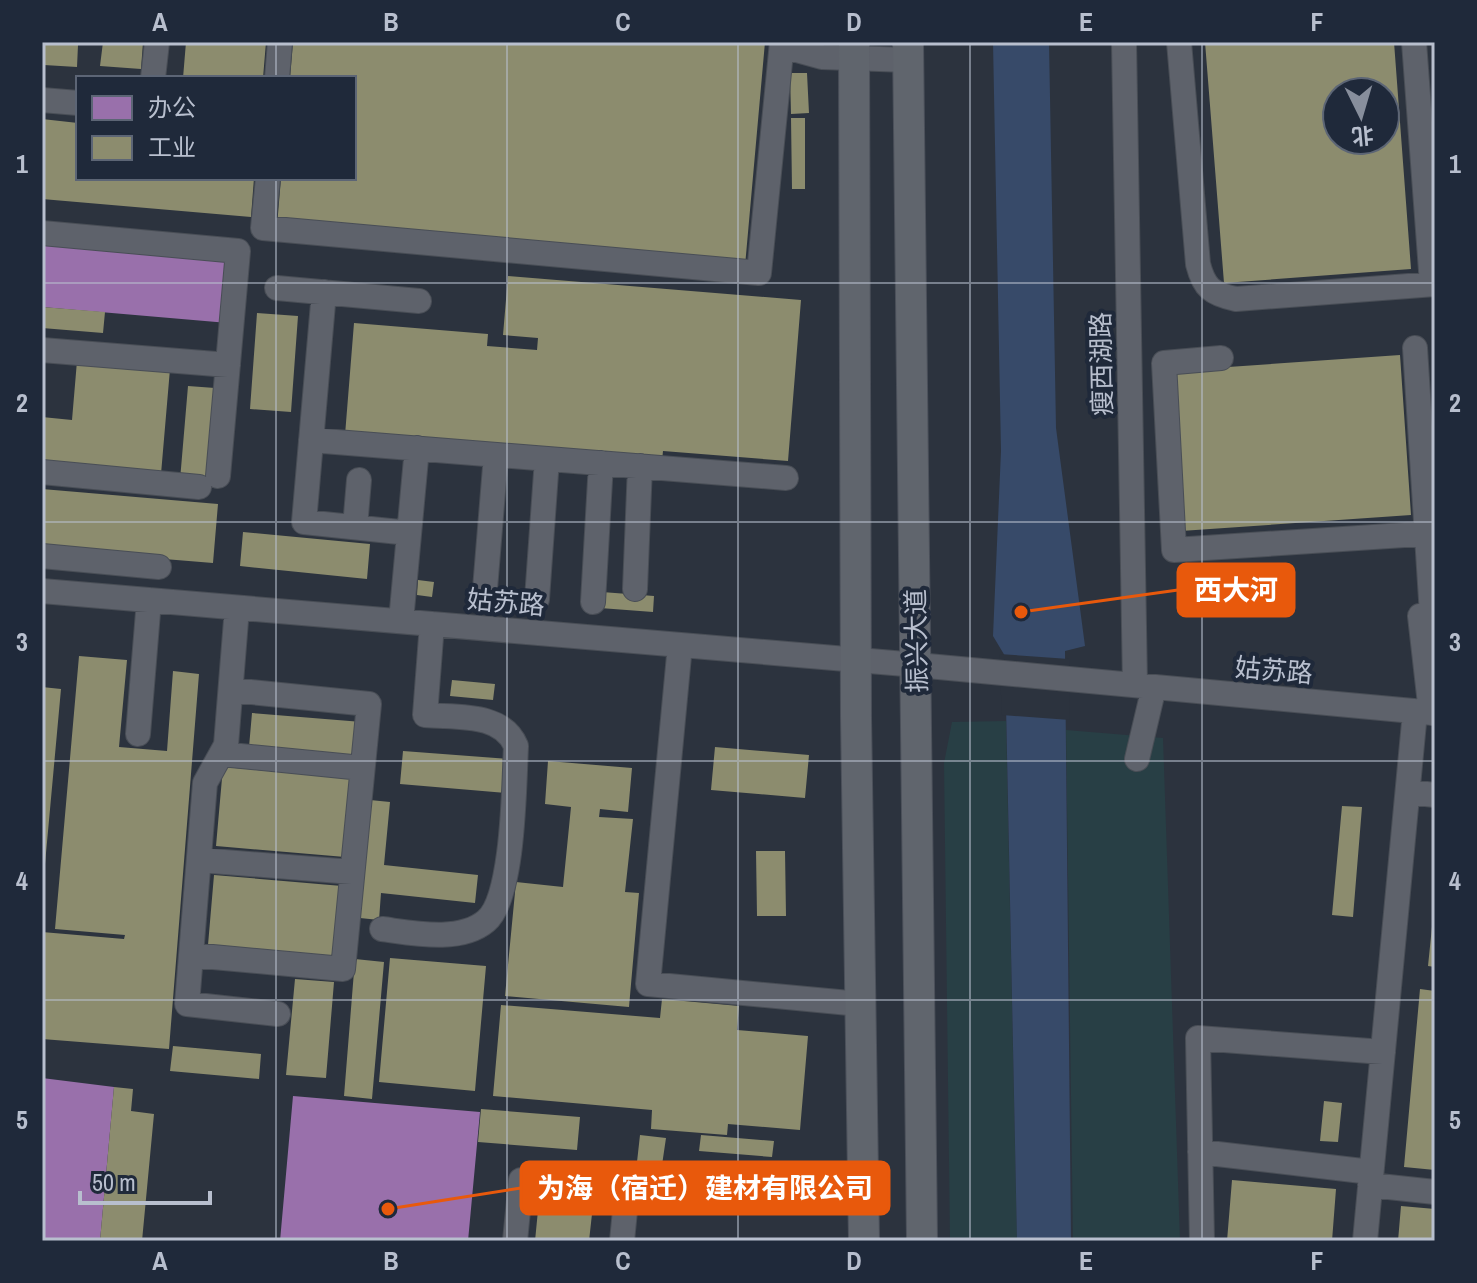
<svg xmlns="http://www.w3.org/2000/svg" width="1477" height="1283" font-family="'Archivo Narrow','Noto Sans SC',sans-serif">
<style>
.green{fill:#283f45}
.water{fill:#374a69}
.pier{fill:#2c333e}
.offices{fill:#9970ab}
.industry{fill:#8c8c6e;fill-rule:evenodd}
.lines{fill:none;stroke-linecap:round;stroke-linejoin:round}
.minor-casing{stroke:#494e56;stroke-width:26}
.major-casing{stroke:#4b505a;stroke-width:32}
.minor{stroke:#5e626b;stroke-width:24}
.major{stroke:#60656d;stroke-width:30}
.grid{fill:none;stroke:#b8bfce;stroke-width:2;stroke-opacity:0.55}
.labels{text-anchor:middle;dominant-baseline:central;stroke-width:8;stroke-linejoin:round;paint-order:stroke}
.street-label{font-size:26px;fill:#b8bfce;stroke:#1f293a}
.leader{fill:none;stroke:#e8590c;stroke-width:3}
.callout-dot{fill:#e8590c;stroke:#1f293a;stroke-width:3}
.callout{fill:#e8590c;stroke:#e8590c;stroke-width:3}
.callout-label{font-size:28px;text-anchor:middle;font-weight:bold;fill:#fff}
.neatline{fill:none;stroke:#b8bfce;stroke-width:3}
.grid-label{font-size:26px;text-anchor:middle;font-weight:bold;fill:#b8bfce}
</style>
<rect width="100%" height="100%" fill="#2c333e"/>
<path class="green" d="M1006,721L1017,1241H950L944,763L952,722Z
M1066,730L1163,738L1180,1241H1073Z"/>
<path class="water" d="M993,42H1049L1056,428L1085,646L1065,651L1071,1241H1017L1005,656L993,636L1001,451Z"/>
<path class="pier" d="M999,654L1069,659L1070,720L1002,715Z"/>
<path class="offices" d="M42,244L234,260L228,323L42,307Z
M42,1078L114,1087L100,1241H42Z
M293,1096L480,1112L468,1241H280Z"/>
<path class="industry" d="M45,42L78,45L77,67L44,65Z
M103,42H143L141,69L100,66Z
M186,42H266L263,78H183Z
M293,42H765L745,266L277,226L281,178H354V78H290Z
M1205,42H1394L1411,269L1224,283ZM1337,92H1385V140H1337Z
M790,73H807L809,113L791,114Z
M791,118H805V189H792Z
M42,119L78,123V178H254L251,217L42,199Z
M508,276L801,300L788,461L663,451L662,461L345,435L354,323L488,334L487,346L537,350L538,338L503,335Z
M42,307L105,312L103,333L42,328Z
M257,313L298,316L291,412L250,409Z
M1400,355L1411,515L1181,531L1170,371Z
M77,361L170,369L161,474L42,463V417L72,420Z
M188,386L215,388L207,482L180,480Z
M42,489L218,504L213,563L42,549Z
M243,532L370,544L367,579L240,566Z
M418,580L434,582L432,597L417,595Z
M602,592L654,596L653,612L600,608Z
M79,656L127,660L119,747L167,751L173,671L199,674L169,1049L42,1039V932L124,939L125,935L55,929Z
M452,680L495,684L493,700L450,696Z
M42,687L61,689L44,875H42Z
M252,713L362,722L359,757L249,747Z
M715,747L809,755L805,798L711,790Z
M403,751L509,759L506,793L400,784Z
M548,761L632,768L628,812L600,809L599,817L633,819L625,892L639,893L629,1007L505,996L516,882L563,887L571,807L545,804Z
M223,767L352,778L345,857L216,846Z
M370,800L390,802L384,865L478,875L475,903L381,893L379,920L360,918Z
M1342,806L1362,807L1353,917L1332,915Z
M756,851H785L786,916H757Z
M214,875L342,886L336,956L208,945Z
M1433,917H1435V967L1428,966Z
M390,958L486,966L475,1091L379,1082Z
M355,959L384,962L372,1099L344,1096Z
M295,979L334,982L326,1078L286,1075Z
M1420,989L1435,991V1170L1404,1167Z
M662,999L739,1006L737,1030L808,1036L800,1130L728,1124L727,1135L651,1129L652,1110L493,1096L501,1005L660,1018Z
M173,1046L261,1054L259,1079L170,1071Z
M114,1087L133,1089L131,1111L154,1114L142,1241H100Z
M1324,1101L1342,1103L1338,1142L1320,1141Z
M481,1109L580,1117L577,1150L478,1142Z
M640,1135L666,1138L662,1165L637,1162Z
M701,1135L774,1141L772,1157L699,1151Z
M1232,1180L1336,1189L1332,1241H1227Z
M539,1200L593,1205L589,1241H535Z
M1401,1206L1435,1209V1241H1398Z"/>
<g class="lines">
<defs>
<path id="minor" d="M1124,42L1135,685
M1179,42L1198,264C1204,288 1212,294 1236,299L1435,284
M1414,42L1432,284
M782,46L822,57L908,60
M153,78L157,42
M277,78L280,42
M42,100L78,103
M268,178L263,228L759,273L782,42
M42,233L238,251L218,476
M277,288L419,301
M324,292L304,522L409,533
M1415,348L1432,615
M42,350L228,365
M1221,358L1164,363L1174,550L1435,533
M311,440L786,478
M42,472L199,487
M355,527L359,480
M42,556L159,567
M485,589L496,455
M635,589L640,466
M42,591L917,665L1435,713
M537,599L547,459
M593,602L601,463
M237,608L226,745L205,783L187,1004L278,1014
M401,621L417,448
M680,645L648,984L860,1004
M1431,713L1420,616L1435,614
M138,734L149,600
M221,754L362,768
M1137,759L1154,687
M1408,792L1435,795
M199,860L352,872
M382,929C413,933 460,943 486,921C514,898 514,783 516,746C502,712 456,718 425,715L432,624
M191,955L343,969L369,704L231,690
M1200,1152L1371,1172
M1370,1185L1435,1192
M515,1241L521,1180L627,1190L622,1241
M1202,1241L1198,1038L1383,1052
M1365,1241L1415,712"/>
<path id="major" d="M854,42L856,717L864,1241
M908,42L922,1241"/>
</defs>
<use href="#minor" class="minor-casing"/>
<use href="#major" class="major-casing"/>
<use href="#minor" class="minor"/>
<use href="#major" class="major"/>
</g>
<path class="grid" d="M276,42V78M507,42V1241M738,42V1241M970,42V1241M1202,42V1241M276,178V1241M42,283H1435M42,522H1435M42,761H1435M42,1000H1435"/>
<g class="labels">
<g class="street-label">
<text transform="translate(1101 364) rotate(-91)">瘦西湖路</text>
<text transform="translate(506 602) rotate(5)">姑苏路</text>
<text transform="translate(916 641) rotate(-91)">振兴大道</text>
<text transform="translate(1274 670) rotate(5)">姑苏路</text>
</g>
</g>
<path class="leader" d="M1021 612L1178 590M388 1209L521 1188"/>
<g class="callout-dot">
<circle cx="1021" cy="612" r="8"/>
<circle cx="388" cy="1209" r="8"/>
</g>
<g class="callout">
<rect x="1178" y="564" width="116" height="52" rx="8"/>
<rect x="521" y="1162" width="368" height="52" rx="8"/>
</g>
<g class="callout-label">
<text x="1236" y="600">西大河</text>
<text x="705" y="1198">为海（宿迁）建材有限公司</text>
</g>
<rect width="1477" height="1283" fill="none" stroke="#1f293a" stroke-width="88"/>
<rect x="76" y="76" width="280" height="104" fill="#1f293a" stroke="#5c6575" stroke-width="2"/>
<rect x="92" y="96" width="40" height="24" fill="#9970ab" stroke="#5c6575" stroke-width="2"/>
<text x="148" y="116" font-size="24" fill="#b8bfce">办公</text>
<rect x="92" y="136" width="40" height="24" fill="#8c8c6e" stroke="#5c6575" stroke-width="2"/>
<text x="148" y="156" font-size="24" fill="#b8bfce">工业</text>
<g transform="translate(1361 116) rotate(175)"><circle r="38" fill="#1f293a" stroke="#5c6575" stroke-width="2"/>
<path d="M0-6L14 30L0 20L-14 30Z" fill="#878e9c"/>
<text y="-12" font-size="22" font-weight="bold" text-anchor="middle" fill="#b8bfce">北</text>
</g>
<path d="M80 1191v12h130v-12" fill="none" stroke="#b8bfce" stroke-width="4"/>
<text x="92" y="1191" font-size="24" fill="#b8bfce" stroke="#1f293a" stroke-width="6" paint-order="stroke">50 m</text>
<rect x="44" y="44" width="1389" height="1195" class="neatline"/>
<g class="grid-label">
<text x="160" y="31">A</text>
<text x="391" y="31">B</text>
<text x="623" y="31">C</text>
<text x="854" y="31">D</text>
<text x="1086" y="31">E</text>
<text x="1317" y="31">F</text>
<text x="22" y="173">1</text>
<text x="1455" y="173">1</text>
<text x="22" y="412">2</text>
<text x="1455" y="412">2</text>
<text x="22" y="651">3</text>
<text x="1455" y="651">3</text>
<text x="22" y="890">4</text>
<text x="1455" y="890">4</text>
<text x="22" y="1129">5</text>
<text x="1455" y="1129">5</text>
<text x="160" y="1270">A</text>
<text x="391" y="1270">B</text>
<text x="623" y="1270">C</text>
<text x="854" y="1270">D</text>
<text x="1086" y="1270">E</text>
<text x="1317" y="1270">F</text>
</g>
</svg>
